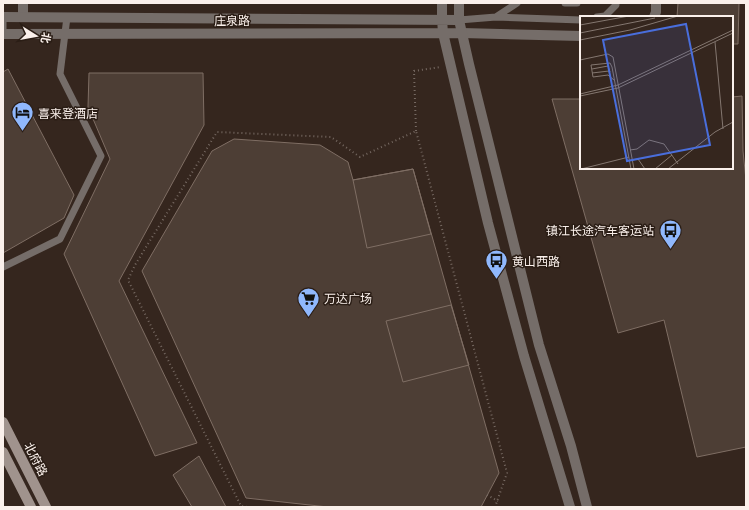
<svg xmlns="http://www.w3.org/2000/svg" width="749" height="510" font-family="'IBM Plex Sans','Noto Sans SC',sans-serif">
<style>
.building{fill:#4d3e35;stroke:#7f6e64}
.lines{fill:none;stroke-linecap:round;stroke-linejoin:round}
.path{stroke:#766962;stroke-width:2;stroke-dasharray:1 3;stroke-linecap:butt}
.service{stroke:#756d69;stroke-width:7}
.minor{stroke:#756d69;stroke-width:10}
.tertiary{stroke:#756d69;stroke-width:10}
.secondary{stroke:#a0938d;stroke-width:10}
.labels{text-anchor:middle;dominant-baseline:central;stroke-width:3;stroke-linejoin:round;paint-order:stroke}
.street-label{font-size:12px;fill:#faf0eb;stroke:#2a1d15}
.poi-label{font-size:12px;fill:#faf0eb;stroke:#2a1d15;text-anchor:start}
.inset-road{fill:none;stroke:#847770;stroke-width:1}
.view{fill:#496edc;fill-opacity:0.15;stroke:#496edc;stroke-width:2}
.inset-edge{fill:none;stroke:#faf0eb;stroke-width:2}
</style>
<rect width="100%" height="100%" fill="#35261e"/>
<path class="building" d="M678,3H739L738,44H732V17H677Z
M8,69L74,195L64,218L3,253V72Z
M89,73H203L204,125L119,281L197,443L155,456L64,254L110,159L88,107Z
M742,96L743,151L746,180V447L697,457L664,320L618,333L552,99H581V168H732V97Z
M234,139L320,145L348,162L353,180L413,169L499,473L481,507H328L246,498L142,271L212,151Z
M413,169L431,234L367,248L353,180Z
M451,305L469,365L403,382L386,321Z
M199,456L226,507H192L173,475Z"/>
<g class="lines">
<path class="path" d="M416,131L414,71L441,67
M487,495L498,501
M247,507L241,506L128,280L135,265L217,132L331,137L360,157L416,131L507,473L495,507"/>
<path class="service" d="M565,3H577
M496,17L517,3
M597,17L605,16L616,5V3
M459,20L496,17L581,20
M3,33V17
M3,267L60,239L101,156L60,74L67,17"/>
<path class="minor" d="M23,3V17
M654,17L656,12V3
M462,33L581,36"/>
<path class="tertiary" d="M442,3V19L443,33L488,223L524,356L570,507
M459,3V20L469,64L539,345L571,446L587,507
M3,17L459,20
M3,34L462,33"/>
<path class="secondary" d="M3,422L46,507
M3,452L31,507"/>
</g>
<defs>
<symbol id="hotel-pin" viewBox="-11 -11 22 30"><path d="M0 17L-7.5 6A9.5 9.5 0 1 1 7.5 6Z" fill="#90b8fd" stroke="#2a1d15"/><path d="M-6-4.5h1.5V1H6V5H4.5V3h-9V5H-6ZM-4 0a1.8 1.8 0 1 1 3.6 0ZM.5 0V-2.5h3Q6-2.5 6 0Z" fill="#111"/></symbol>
<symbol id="bus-pin" viewBox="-11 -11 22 30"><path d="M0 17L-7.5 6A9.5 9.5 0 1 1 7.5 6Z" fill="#90b8fd" stroke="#2a1d15"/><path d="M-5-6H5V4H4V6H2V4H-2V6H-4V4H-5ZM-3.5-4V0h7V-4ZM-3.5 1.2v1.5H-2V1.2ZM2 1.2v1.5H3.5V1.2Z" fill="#111"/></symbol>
<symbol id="supermarket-pin" viewBox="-11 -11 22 30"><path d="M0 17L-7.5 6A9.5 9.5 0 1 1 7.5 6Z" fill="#90b8fd" stroke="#2a1d15"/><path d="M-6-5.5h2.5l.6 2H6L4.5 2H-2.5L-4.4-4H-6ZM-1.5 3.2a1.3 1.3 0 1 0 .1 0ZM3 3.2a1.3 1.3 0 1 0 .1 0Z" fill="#111"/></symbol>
</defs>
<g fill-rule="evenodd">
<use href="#hotel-pin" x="10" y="100" width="25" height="34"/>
<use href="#bus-pin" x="658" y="218" width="25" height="34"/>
<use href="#bus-pin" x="484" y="248" width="25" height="34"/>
<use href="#supermarket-pin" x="296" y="286" width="25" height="34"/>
</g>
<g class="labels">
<g class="street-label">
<text x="232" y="20">庄泉路</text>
<text transform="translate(36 459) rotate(63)">北府路</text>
</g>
<g class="poi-label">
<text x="38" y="113">喜来登酒店</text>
<text x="654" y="230" text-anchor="end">镇江长途汽车客运站</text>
<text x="512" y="261">黄山西路</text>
<text x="324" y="298">万达广场</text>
</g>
</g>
<g transform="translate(580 16)">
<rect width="153" height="153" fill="#35261e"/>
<path class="inset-road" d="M0,9L49,0M0,17L75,2M0,24L50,14L98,0M135,26L143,113M0,44L28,38L33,41L54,153M12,53L28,50L30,56M12,57L29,55L30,60M34,64L28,59L13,61L11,49L30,47L32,51L51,153M0,78L38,69L153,14M0,80L38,72L153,17M50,134L57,133L69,124L84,128L98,148M52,144L58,143L65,153M1,153L49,141M75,153L92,139M88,153L135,116L153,106"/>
<path class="view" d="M106,8L130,129L47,145L23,24Z"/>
<rect width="153" height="153" class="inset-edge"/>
</g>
<rect width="749" height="510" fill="none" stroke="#faf0eb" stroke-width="8"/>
<g transform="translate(36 36) rotate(101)" stroke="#2a1d15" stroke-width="3" paint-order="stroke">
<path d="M0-3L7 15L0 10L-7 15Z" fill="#faf0eb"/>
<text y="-6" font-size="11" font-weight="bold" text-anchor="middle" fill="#faf0eb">北</text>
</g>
</svg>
